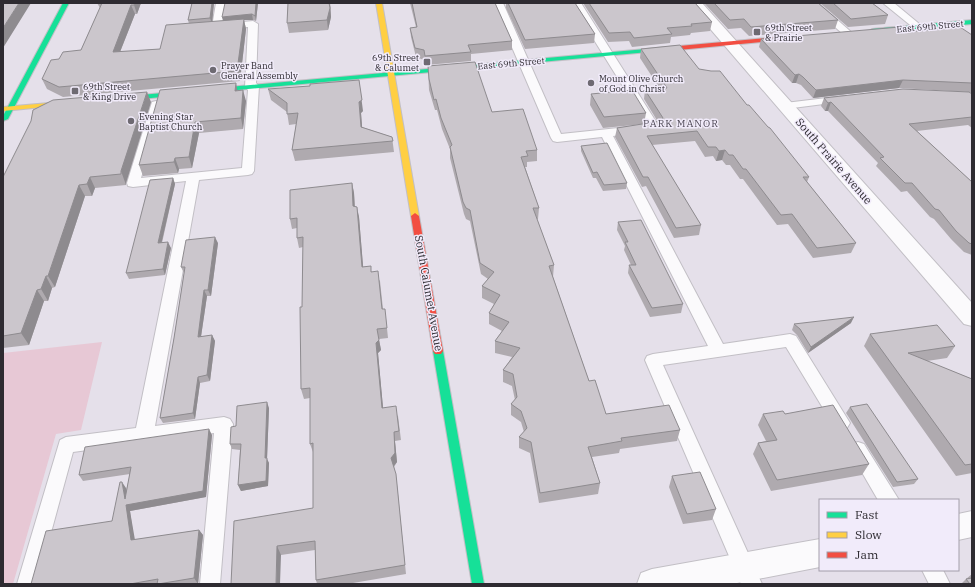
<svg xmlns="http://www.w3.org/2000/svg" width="975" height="587" font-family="'IBM Plex Serif',serif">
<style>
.green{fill:#e7c8d5}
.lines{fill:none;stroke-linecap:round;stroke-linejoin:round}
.lane-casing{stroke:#c2bfc5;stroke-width:2}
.street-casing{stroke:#c2bfc5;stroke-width:2}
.fast-casing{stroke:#c2bfc5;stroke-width:2}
.slow-casing{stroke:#c2bfc5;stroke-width:2}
.jam-casing{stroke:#c2bfc5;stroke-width:2}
.lane{fill:#fbfafc;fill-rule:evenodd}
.street{fill:#fbfafc;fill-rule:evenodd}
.fast{fill:#16e098;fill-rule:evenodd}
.slow{fill:#ffcf43;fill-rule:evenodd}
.jam{fill:#f24e42;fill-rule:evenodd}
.wall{fill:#afaaaf}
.shaded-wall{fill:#8e8b8f}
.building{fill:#cbc6cc;stroke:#8e8b8f}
.poi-dot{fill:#6e6a72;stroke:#f1ebfa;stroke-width:1.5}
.labels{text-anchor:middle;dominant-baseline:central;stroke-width:3;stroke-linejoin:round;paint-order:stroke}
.far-street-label{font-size:9px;fill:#2e2b31;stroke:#f1ebfa}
.far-poi-label{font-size:9px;fill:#2e2b31;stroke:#f1ebfa;text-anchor:start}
.far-neighbourhood-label{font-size:10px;letter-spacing:1px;fill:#4e4855;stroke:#f1ebfa}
.street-label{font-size:11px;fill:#2e2b31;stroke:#f1ebfa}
</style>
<rect width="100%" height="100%" fill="#e5e0ea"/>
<path class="green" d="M102,342L81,430L56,434L13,584H3V353Z"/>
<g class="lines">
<defs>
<path id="lane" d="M216,3H226L222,24L253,21L258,24L256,83L259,86L254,171L252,174L248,175L199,180L155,426L224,417L230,419L233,424L220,584H200L214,433L73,452L37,584H17L60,440L66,437L136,428L186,181L133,187L128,186L127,183L152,102L156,101L162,104L141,178L242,168L248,90L245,87L248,27L214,29L212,27Z
M493,3H503L561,134L647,125L571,3H581L660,128L658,130L654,131L613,136L723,344L790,334L796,336L850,423L847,428L841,430L835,428L786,347L663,365L762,584H741L645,360L647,356L653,354L708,346L602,137L557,142L553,141L551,138Z
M808,3H818L850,31L852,33L850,35H844Z
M883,3H894L923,27L921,29H915Z
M843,96L847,97L849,99L847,101L785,109L779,106L785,103Z
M858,442L864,444L899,500H878L849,450L852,444Z
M922,570H943L950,584H929Z"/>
<path id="street" d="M688,3H702L972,303V326L964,324Z
M972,511V537L958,540V514Z
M820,539V567L732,584H637L641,573L652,569Z"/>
<path id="fast" d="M63,3H69L8,119L3,121V116Z
M972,20V24L872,33L869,31L872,29Z
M668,47L671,49L670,50L119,101L116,99L119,97Z
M438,347L441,348L443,351L484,584H472L433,351L435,348Z"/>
<path id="slow" d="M376,3H382L419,216L415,219L411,216Z
M72,101L74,102V104L3,111V107Z"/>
<path id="jam" d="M790,36L792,37V39L668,51L665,49L668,47Z
M415,213L419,216L443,351L441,354H435L433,351L411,216Z"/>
</defs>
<use href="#lane" class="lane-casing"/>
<use href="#street" class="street-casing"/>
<use href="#fast" class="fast-casing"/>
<use href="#slow" class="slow-casing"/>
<use href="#jam" class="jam-casing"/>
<use href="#lane" class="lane"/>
<use href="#street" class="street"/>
<use href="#fast" class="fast"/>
<use href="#slow" class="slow"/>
<use href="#jam" class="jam"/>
</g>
<path class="wall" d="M97,3H141L137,14H135L120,52L160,49L189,24L188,20L214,3L212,22L224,21L222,17L258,3L256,21L253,20H244L246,29L240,81L63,97L47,89L42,79L59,59L81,50L100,8Z
M288,3H330L331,17L328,30L289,33L287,23Z
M410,3H495L512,41V50L471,54V61L426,65L424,60L416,57L411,37L410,28L416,27Z
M506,3H575L595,34L594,43L525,49L506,8Z
M583,3H695L712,22L710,31L691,33L690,35L671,37L670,43L632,47L629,41L608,42Z
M704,3H818L838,20L835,29L749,36L741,28L728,29Z
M820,3H872L888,15L885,24L848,27Z
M907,32L972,35V93L968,92L899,88L813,98L801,85L796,83H792L759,47L761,39Z
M641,49L699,69L747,105L809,177L807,182L856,243L851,253L813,258L788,224L777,225L743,179H740L730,165H726L722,160L716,161L713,156L705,157L695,141L652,145L701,225L699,235L674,238L646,186L642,187L615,137L617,128L658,122L644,99L645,90L660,89L640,58Z
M428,66L492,112L537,150V161L527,162V167H525L539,208L538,219H537L554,265L553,277L589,381L606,414L680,430L677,441L620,449L619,453L592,457L600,483L598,494L539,503L530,453L519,448V437L524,432L521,422L511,415V404L515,400L512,386L503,382V370L512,357L495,353V341L502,331L489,324V313L494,304L482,298V286L488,279L481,274L470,221L466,219L464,214L450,158V149L442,129L437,110H435L429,90Z
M268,89L363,111L361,113L362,127L392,137L394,152L295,161L292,150L296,124L289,125L287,112L271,100Z
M237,91L246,101L243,129L199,133L192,168L179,169L178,173L143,176L139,165Z
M591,94L646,113L644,124L603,128L590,105Z
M972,94V128L968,125L917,131L972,182V255L964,252L951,239L934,219L930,217L907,191L901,192L876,166L878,163L828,111H825L821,106L824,98Z
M151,102L126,183V185L95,188L92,196H85L55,287L52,288L48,301H44L29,345L3,348V177Z
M581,146L627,183L626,189L603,191L596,178H593L581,151Z
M173,178L175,184L162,243L171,248L165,275L129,279L126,273Z
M352,183L354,193L355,206L359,217L363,267L372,272L380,281L383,309L386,319L388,338L379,339L381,350L378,353L383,408L398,416L401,440L395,441L397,462L394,467L397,484L406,574L347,584H317L316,580L315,550L281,555L231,584L313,508V452L310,444V398L304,399L301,389L303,247L299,248L297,238V228L292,229L290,219Z
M618,222L683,304L681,313L650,317L628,273L629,265H631L624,250L625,246L617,230Z
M218,243L211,296H207L201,337L212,335L215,341L210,381L200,383L195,419L163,423L160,418L174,338L184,273L181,267Z
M851,323L808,353L797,335L792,330L794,324Z
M870,334L955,346L947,358L927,361L972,379V473L956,476L864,346Z
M850,407L918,479L914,484L893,487L846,413Z
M269,408L267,459L269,463L268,486L241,491L238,485L240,450L232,449L230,444L236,426Z
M763,414H785L869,464L862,475L771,491L753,454L758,443L766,441L758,425Z
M212,435L206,497L130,511L134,540L199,530L203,535L198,584H31L112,521L126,488V491L130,474L83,481L79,475Z
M672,476L716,509L712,520L683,524L669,487Z
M972,574V584H961L966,579Z"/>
<path class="shaded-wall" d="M19,3H31L3,48V28Z
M135,3H141L137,14L134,5Z
M212,3H214L212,24L210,18Z
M256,3H258L256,21L255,16Z
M329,3H330L331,17L328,30L327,20Z
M131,5L135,14L116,62L113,52Z
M252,14L253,20H244L246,29L240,81L222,17Z
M799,74L796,83H792L795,75Z
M359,80L363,111L361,113L363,138L361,127L359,102Z
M903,80L899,88L813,98L816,90Z
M236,83L238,94L235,91Z
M243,90L246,101L243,129L241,118Z
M147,92L151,102L126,183V185L121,171Z
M831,102L828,111H825L828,103Z
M195,122L199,133L192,168L189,157Z
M725,150L722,160L716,161L719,151Z
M175,158L179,169L178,173L174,162Z
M90,177L95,188L92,196L87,184Z
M173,178L175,184L160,249L158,243Z
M352,183L354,193L355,216L353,206Z
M79,185L85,196L55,287L48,276Z
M357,207L359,217L364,277L362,267Z
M215,237L218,243L211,296L208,290Z
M168,242L171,248L165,275L163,269Z
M46,276L52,288L48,301L41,289Z
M37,290L44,301L29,345L21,333Z
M204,290L207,296L200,343L198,337Z
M854,317L851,323L808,353L811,347Z
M212,335L215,341L210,381L207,375Z
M379,340L381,350L378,353L384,418L382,408L376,343Z
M198,377L200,383L195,419L193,413Z
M267,402L269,408L267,459L269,463L268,486L241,491L238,485L265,458Z
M209,429L212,435L206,497L130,511L136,546L131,540L122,482L126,488L129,504Z
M394,432L397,462L393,467L391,458Z
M199,530L203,535L198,584L194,578Z
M277,546L281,555L280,584H276Z"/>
<path class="building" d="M3,3H19L3,28Z
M102,3H135L134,5H131L113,52L160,49L166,25L244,19L237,71L59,87L42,79L51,60L59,59L63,52L81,50Z
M192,3H212L210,18L188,20Z
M225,3H256L255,16L252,14L222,17Z
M288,3H329L330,8L327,20L287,23Z
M412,3H495L512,41L468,45L471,52L425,56L424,50L415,48L410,28L417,27Z
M508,3H575L595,34L525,40Z
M589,3H695L712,22L691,24L692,26L667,28L672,34L634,38L630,32L609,33Z
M714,3H818L838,20L751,27L744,19L730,20Z
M833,3H872L888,15L851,19Z
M900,27L907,32L960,27L972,35V83L903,80L816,90L803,77L799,74L795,75L761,39Z
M680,45L699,69L711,71H720L747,105H749L768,127L770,128L809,177H803L856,243L817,248L792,214L781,215L746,169H743L733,155H729L725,150L719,151L716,147H708L697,131L647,136L701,225L676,228L648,177H643L617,128L661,121L663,118L645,90L667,88L641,49Z
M475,62L492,112L523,109L537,150L526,151L528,156L521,157L539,208H533L554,265L549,266L589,381L595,380L606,414L669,405L680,430L621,438L622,441L588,447L600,483L540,493L531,442L519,437L527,428L521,411L511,404L517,397L513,374L503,370L520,348L495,341L509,322L489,313L500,295L482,286L494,272L480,263L470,210L466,208L463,202L450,147L452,145L441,118L436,99L434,100L429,79L428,66Z
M359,80L362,100L359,102L361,127L392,137L393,141L292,150L298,113L287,114V103L268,89L310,86V84Z
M236,83L235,91L243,90L241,118L195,122L189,157L175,158L174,162L139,165L160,90Z
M903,89L969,92L972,94V117L909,124L972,182V244L969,243L956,231L939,210L935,209L912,183H905L880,158L884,157L831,102L828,103L824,98Z
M632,90L646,113L604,117L591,94Z
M147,92L121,171V174L90,177L87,184L79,185L48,276H46L41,289L37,290L21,333L3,336V177L31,121L33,110L53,100Z
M607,143L627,183L604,185L597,172L593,173L581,146Z
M173,178L158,243L168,242L163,269L126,273L150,180Z
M352,183L353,206L357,207L362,267L371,266V272L378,271L382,309H385L387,328L377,329L379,340L376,343L382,408L396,406L399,431L394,432L395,453L391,458L396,474L405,565L316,580L315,541L277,546L276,584H231L234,521L313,508V443L310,444V388L301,389L300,307H302L303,237L297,238V218L290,219V190Z
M641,220L683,304L652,308L629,265H636L625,242H628L618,222Z
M215,237L208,290H204L198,337L212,335L207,375L198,377L193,413L160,418L174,338L185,267H181L186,240Z
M854,317L811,347L800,329L794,324Z
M937,325L955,346L908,353L972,379V464L965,465L870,334Z
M267,402L265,458H267L266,481L238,485L241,444H230L231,427L236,426L237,406Z
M867,404L918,479L897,482L850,407Z
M833,405L869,464L777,480L758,443L777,440L763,414L783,411L785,414Z
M209,429L203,491L126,505L131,540L199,530L194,578L158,584H157L158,579L130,584H31L46,531L112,521L120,482H122L125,499L131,467L79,475L85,447Z
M700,472L716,509L687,514L672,476Z
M972,578V584H970L966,579Z"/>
<g class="poi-dot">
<rect x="753" y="28" width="8" height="8" rx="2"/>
<rect x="423" y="58" width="8" height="8" rx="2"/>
<circle cx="213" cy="70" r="4"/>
<circle cx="591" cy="83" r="4"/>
<rect x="71" y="87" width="8" height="8" rx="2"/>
<circle cx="131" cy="121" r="4"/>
</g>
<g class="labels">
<g class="far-street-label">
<text transform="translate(930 26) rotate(-5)">East 69th Street</text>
<text transform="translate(511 63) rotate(-5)">East 69th Street</text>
</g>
<g class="far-poi-label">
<text x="765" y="27">69th Street<tspan x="765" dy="10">&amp; Prairie</tspan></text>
<text x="419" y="57" text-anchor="end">69th Street<tspan x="419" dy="10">&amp; Calumet</tspan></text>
<text x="221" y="65">Prayer Band<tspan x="221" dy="10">General Assembly</tspan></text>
<text x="599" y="78">Mount Olive Church<tspan x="599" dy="10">of God in Christ</tspan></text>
<text x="83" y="86">69th Street<tspan x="83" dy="10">&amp; King Drive</tspan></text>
<text x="139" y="116">Evening Star<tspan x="139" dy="10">Baptist Church</tspan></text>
</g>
<g class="far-neighbourhood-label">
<text x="681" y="123">PARK MANOR</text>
</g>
<g class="street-label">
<text transform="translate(834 161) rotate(49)">South Prairie Avenue</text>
<text transform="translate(429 293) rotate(80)">South Calumet Avenue</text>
</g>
</g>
<rect width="975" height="587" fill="none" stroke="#2e2b31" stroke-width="8"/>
<rect x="819" y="499" width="140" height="72" fill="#f1ebfa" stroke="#a39eaa"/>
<rect x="827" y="512" width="20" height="6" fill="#16e098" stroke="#a39eaa"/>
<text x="855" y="519" font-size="12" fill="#2e2b31">Fast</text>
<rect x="827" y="532" width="20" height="6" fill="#ffcf43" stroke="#a39eaa"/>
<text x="855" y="539" font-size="12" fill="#2e2b31">Slow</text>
<rect x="827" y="552" width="20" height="6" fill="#f24e42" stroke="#a39eaa"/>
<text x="855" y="559" font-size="12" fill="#2e2b31">Jam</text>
</svg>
